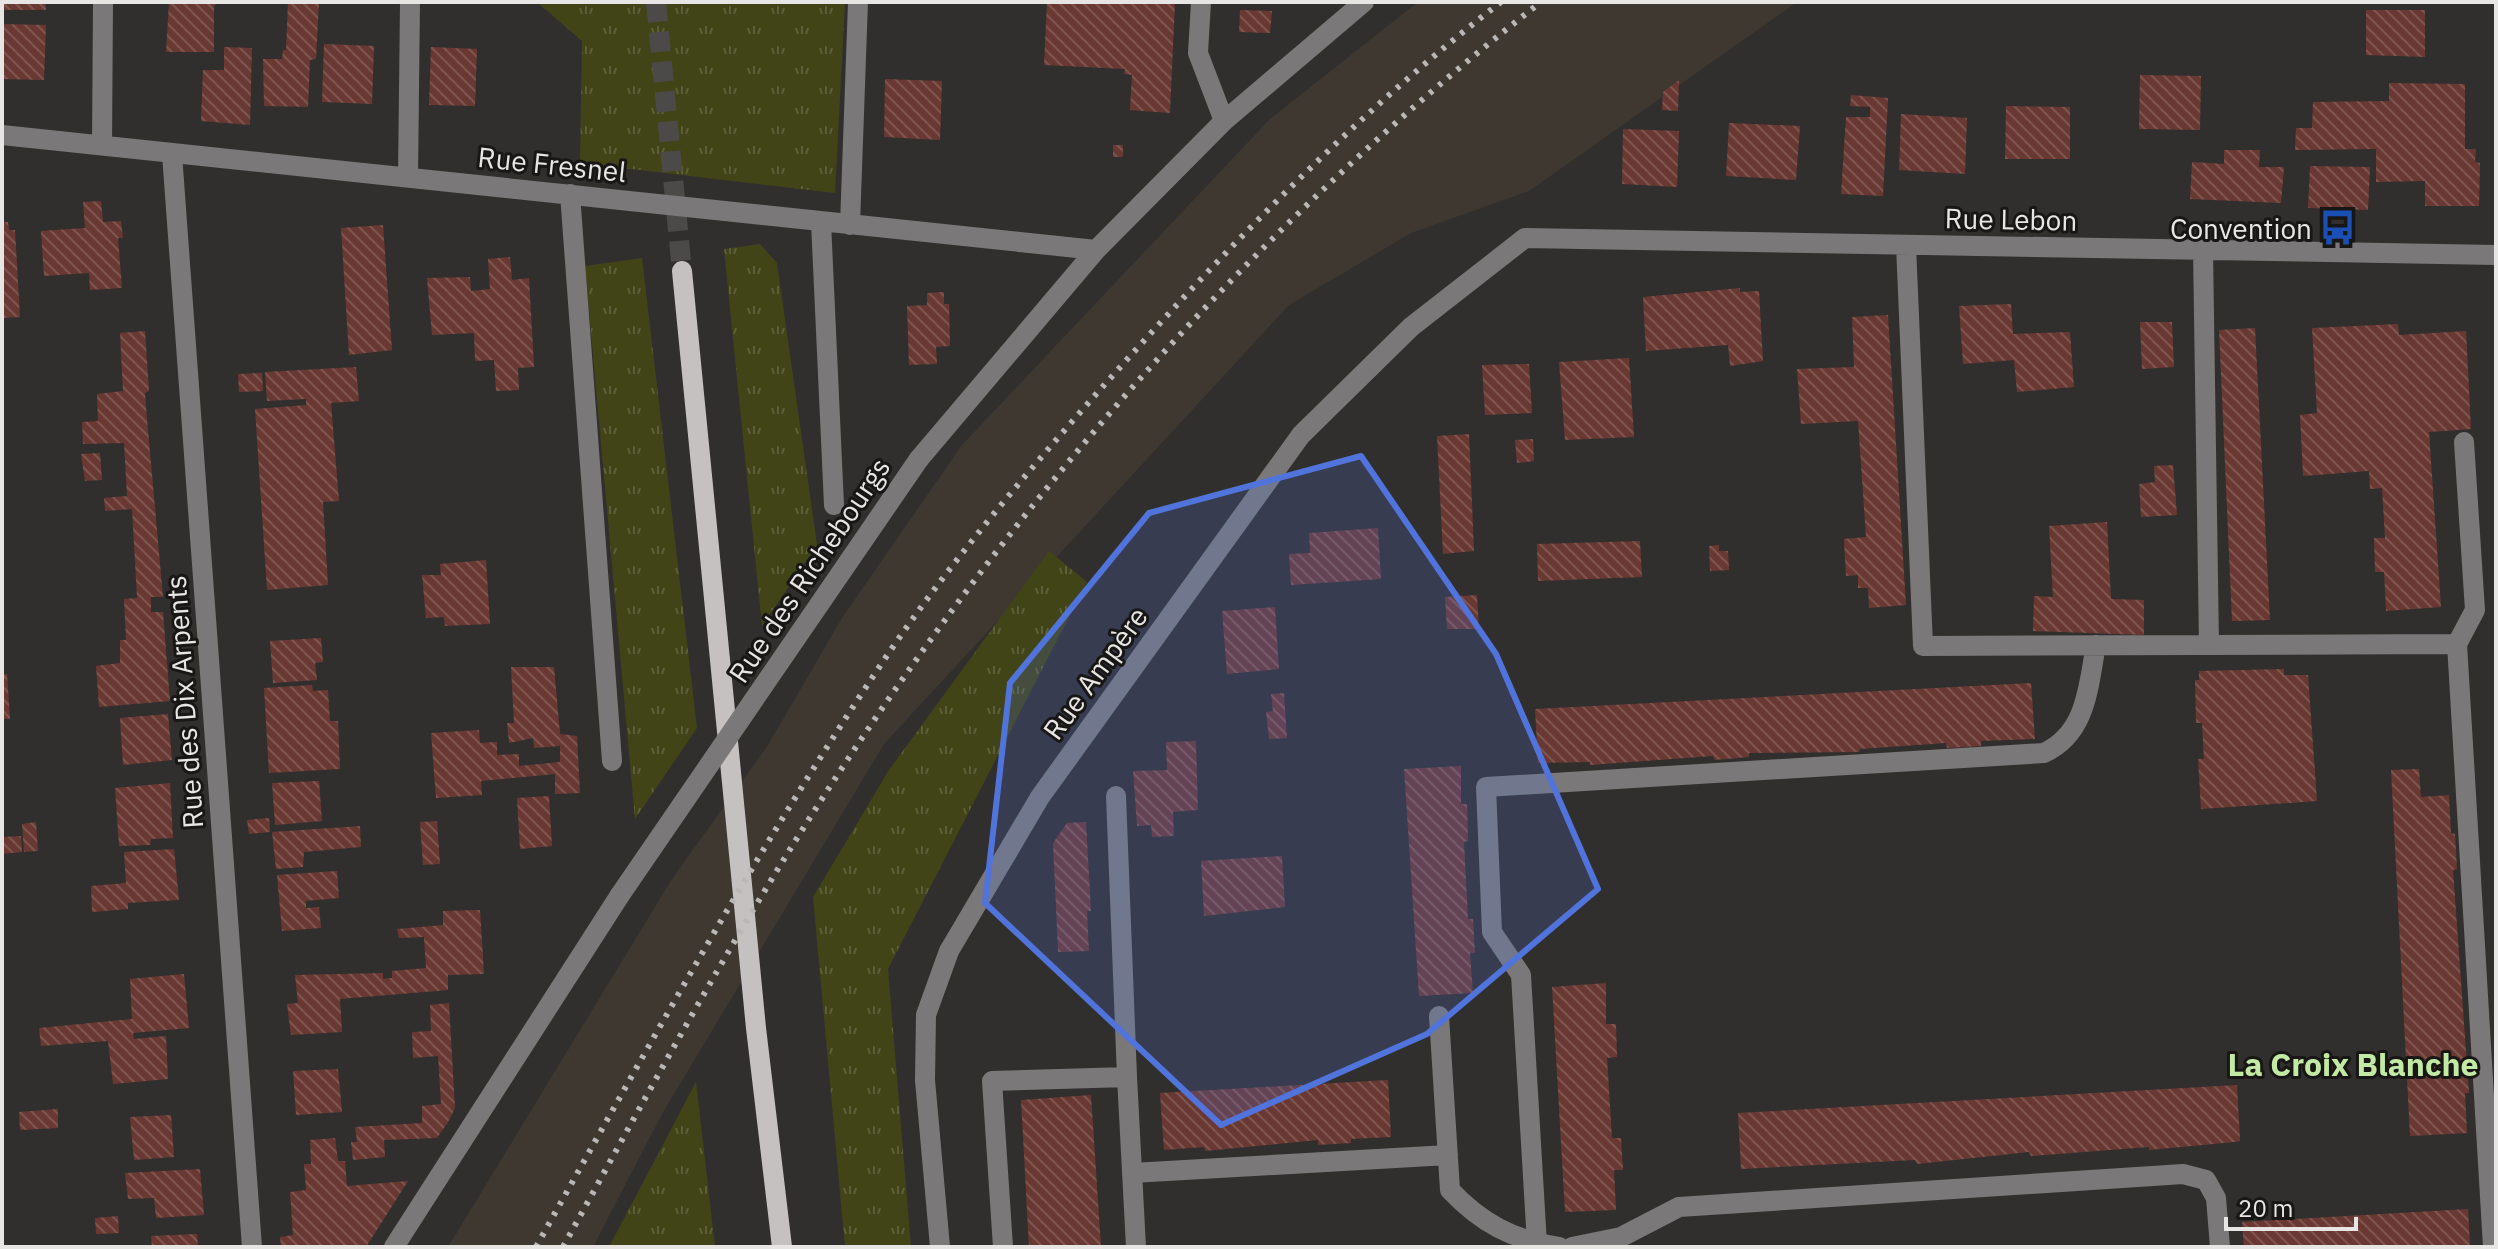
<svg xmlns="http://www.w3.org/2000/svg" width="2498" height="1249" font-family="'IBM Plex Sans',sans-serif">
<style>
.built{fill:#3e3831}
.grass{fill:url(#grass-tufts)}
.building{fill:url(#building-back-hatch)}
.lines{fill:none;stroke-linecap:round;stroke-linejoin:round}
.major-tunnel{stroke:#4c4a49;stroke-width:20;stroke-dasharray:20 10;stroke-linecap:butt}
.minor{stroke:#7a7878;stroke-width:20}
.major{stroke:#c5c1c1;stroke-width:20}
.rail{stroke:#b9b8b7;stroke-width:6;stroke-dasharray:4 8;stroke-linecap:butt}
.minor-bridge{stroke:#7a7878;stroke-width:20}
.marked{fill:#5074db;fill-opacity:0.2;stroke:#5074db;stroke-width:6;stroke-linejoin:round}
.labels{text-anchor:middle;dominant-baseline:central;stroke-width:6;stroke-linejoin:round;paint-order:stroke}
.street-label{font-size:28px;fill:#e7e6e5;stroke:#181716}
.poi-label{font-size:28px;fill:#e7e6e5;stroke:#181716;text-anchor:end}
.quarter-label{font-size:32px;font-weight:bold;fill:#c3eaa5;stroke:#181716}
</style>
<defs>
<pattern id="grass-tufts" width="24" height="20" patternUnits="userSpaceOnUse" patternTransform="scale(2)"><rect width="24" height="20" fill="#414417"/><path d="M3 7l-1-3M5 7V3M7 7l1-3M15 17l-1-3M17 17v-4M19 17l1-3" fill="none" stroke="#5c5f39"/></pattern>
<pattern id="building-back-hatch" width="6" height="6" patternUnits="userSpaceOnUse" patternTransform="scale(2)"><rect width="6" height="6" fill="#6a3833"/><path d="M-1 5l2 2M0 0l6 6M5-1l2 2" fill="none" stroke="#7f5550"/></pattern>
</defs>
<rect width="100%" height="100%" fill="#312f2d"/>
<path class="built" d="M1418,2H1797L1529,191L1411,233L1289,305L884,744L662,1114L593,1247H448L672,879L768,745L842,618L962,445L1270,119Z"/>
<path class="grass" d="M537,2H845L835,193L580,163L582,41Z
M760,244L777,263L817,545L762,626L724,249Z
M642,258L697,728L635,819L585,266Z
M1049,551L1087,582L888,969L911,1247H845L813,897L889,770Z
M696,1082L715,1247H609Z"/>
<path class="building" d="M2,2H46V10H2Z
M169,2H219L214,6V52H166Z
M288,2H319L316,59L310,60L308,107L264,106L263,59H282L283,50H286Z
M1047,2H1175L1170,113L1130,110L1132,75L1124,74L1125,69L1044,65Z
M1240,10L1272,11L1270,33L1239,32Z
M2366,10H2425V57L2366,55Z
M2,24L46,25L44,80L2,79Z
M324,44L374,46L372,104L322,102Z
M224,47L252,48L250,125L201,121L203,70H224Z
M431,47L477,49L475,106L429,105Z
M2140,75L2201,76L2200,130L2139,129Z
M885,79L942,81L940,140L884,137Z
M1679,80L1678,111L1662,110L1663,92Z
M2389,83L2465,84V149H2476L2475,162L2480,163L2479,206H2425V181L2376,182V149L2295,150L2296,128H2312L2313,102L2389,101Z
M1851,95L1888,98L1883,196L1841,194L1846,117H1870V107L1850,106Z
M2006,106L2070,107V159H2005Z
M1901,114L1967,118L1965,174L1899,170Z
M1729,123L1800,126L1796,180L1726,176Z
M1623,129L1679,131L1677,187L1622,184Z
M1113,145H1123V157H1113Z
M2224,150H2260L2259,167H2284L2281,203L2190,199L2192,162L2224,164Z
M2310,166L2370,167L2368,210L2308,208Z
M101,201L103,222L121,221L123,238H118L122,288L90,290L89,273L44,276L41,231L85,228L83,202Z
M2,222H8L9,230H15L20,317L2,318Z
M383,225L392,350L349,355L341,228Z
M510,257L512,280L529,278L534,367L518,368L519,390L496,391L494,360L475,361L474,333L432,335L427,278L470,277L471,291L490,289L488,259Z
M1740,288V292L1759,291L1763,361L1730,366L1728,345L1646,351L1643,297Z
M944,292V304H949L950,346L936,347L937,364L909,365L907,306L927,305V293Z
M2011,304L2013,334L2070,332L2074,387L2017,392L2014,360L1963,364L1959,306Z
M1888,315L1906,605L1869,608L1868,588H1858V575L1846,576L1844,539L1866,537L1858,421L1801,424L1797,369L1854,367L1852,317Z
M2140,322H2172L2174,367L2142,369Z
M2398,324L2399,335L2466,331L2471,429L2429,432L2441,607L2386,611L2384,572H2375L2374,538H2385L2382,488L2370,489L2369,471L2303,476L2300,415L2317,413L2312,328Z
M2255,328L2270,620L2232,621L2219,330Z
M145,331L149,391L145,393L147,419L163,597H151V612H163L170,701L99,707L96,666L120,663V640H126L124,599L137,598L132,509L105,511L104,498L127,496L124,443L83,444L82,422L98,421L97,394L123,391L120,333Z
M1629,358L1634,437L1565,440L1559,362Z
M1529,364L1532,413L1485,415L1482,365Z
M356,367L359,401L331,403L339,501L323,502L328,585L267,590L255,409L306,405V399L267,401L265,372Z
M262,373L263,391L239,392L238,374Z
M1469,434L1474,551L1443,554L1437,436Z
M1533,439L1534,461L1517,463L1515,440Z
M100,453L102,480L85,481L81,454Z
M2173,465L2177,515L2141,517L2139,484L2155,482L2154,466Z
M2107,522L2111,599L2144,600V635L2033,631L2034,596L2053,597L2049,526Z
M1378,528L1381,579L1291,585L1289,554L1310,553L1309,533Z
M1640,541L1642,577L1538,581L1537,544Z
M1719,545V551H1728L1729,570L1710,571L1709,546Z
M486,560L490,624L445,626L444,617L426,618L422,575H441L440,564Z
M1477,595L1479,629H1447L1445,597Z
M1275,607L1279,669L1227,674L1222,611Z
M321,638L323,662L315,663L317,680L273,683L270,641Z
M511,667H554L560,734L577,736L580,793L555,794V774L481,781L482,795L436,798L431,733L479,730L480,743L497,742V755L519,754V766L560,762V746L534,748L533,738L509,743L507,723H514Z
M2284,669V675H2308L2317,801L2201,809L2198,759H2204L2202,723H2196L2195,680H2199V671Z
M2,674H7L10,719H2Z
M2031,683L2035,739L1981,741V746L1947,748L1946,743L1860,749L1859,752L1749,753V757L1715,760L1713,756L1590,765V762L1538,763L1535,709Z
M312,685L313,691L328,690L330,721H338L340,769L269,773L264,688Z
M1284,693L1287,738L1269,739L1266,712L1273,711L1271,694Z
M168,714L172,760L123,765L120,718Z
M1196,741L1198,810L1173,812L1174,836L1152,837L1151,825L1137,826L1133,771L1167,770L1166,742Z
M1461,766V804H1467L1468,841L1464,842L1468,919H1473L1475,953H1470L1473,993L1419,996L1404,769Z
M2419,769L2421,797L2449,795L2451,833L2455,834L2457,869L2453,870L2469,1093H2465L2467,1133L2410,1136L2391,770Z
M319,781L322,821L275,825L272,783Z
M170,783L173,838L151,839L150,845L119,846L115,788Z
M549,796L552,846L520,849L517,798Z
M269,818L270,832L249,834L247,820Z
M437,821L440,864L423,865L420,822Z
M36,822L38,851L24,852L22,824Z
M1086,822L1091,911H1087L1089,951L1058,952L1053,843L1067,823Z
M360,826L361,847L304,852L303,867L276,869L272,832Z
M21,836L22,852L2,854V837Z
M174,849L179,900L128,903V909L92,912L91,886L126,883L124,852Z
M1282,856L1285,907L1204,916L1201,861Z
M337,871L339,898L306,901V908L319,907L321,928L282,931L277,875Z
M480,910L484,974L448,975V990L340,999L342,1032L291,1035L287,1004L298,1003L295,975L383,973V979L392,978V971L426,968L424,937L399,938L397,929L443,925V911Z
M184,974L189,1028L133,1033L134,1039L166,1036L168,1079L113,1084L108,1041L41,1046L39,1028L132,1019L130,979Z
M1606,983V1024H1616L1617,1057L1607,1058L1612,1138H1621L1623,1170H1614L1616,1210L1565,1212L1552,987Z
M449,1003L455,1108L448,1122L437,1138L384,1140L385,1157L353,1160L351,1142H357L355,1127L422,1123V1106L441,1104L438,1056L413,1058L412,1032L431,1031L430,1005Z
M338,1069L342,1112L296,1115L293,1071Z
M1388,1080L1391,1137L1351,1139V1143L1318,1145V1140L1205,1151L1204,1147L1164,1150L1160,1093Z
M2237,1085L2240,1141L2235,1142L2149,1150V1147L2031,1156L2029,1152L1917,1164L1915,1160L1741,1169L1738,1113Z
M1091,1095L1101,1247H1029L1021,1100Z
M58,1109V1128L20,1130L19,1112Z
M171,1115L174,1157L134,1160L130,1117Z
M335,1138L338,1161H345L347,1186L408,1181L366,1247H281L280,1237L293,1235L290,1192L306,1190L304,1164H311L310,1140Z
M200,1169L204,1215L156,1218L154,1198L128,1199L125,1173Z
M2468,1209L2470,1247H2244L2242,1222Z
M118,1216L119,1233L96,1234L95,1218Z
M197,1234L198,1247H152L151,1236Z"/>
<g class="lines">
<path class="major-tunnel" d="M656,2L682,271"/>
<path class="minor" d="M1201,2L1198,53L1224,121
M2,135L1096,250
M102,145L103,2
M172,154L252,1247
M408,177L410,2
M570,194L612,761
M821,222L834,505
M850,225L858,2
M1906,245L1923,646L2457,644
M2203,250L2209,645
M2464,442L2475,610L2457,644L2493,1247
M919,459L1096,250L1224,121L1364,2
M1116,796L1127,1077
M1439,1016L1450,1190C1481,1223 1513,1240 1559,1247
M1132,1173L1448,1155
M1537,1244L1521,975L1492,932L1486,787L2044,753C2087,733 2088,687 2096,645
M394,1247L620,895
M940,1247L925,1080L926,1015L949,951L1040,797L1301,435L1411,327L1525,238L2496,255
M1003,1247L992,1081L1127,1077L1136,1247
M1572,1247L1621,1237L1679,1207L2183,1174L2206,1180L2216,1198L2220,1247"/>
<path class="major" d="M682,271L756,1028L782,1247"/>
<path class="rail" d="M536,1247C648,1047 758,847 886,657C951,561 1029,470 1106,383C1227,247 1356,114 1501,2
M563,1247C643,1102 722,956 811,816C1008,506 1251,228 1541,2"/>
<path class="minor-bridge" d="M620,895L919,459"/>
</g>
<path class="marked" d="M1361,456L1496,654L1598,889L1427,1034L1221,1125L985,903L1010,683L1149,513Z"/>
<defs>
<symbol id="bus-bare" viewBox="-9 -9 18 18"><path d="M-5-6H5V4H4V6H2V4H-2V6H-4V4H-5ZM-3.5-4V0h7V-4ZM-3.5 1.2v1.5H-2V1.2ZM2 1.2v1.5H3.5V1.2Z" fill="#1a4fb4" stroke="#181716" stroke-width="2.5" paint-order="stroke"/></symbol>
</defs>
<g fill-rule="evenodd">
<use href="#bus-bare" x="2312" y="202" width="51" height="51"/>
</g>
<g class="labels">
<g class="street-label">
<text transform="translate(552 164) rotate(6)">Rue Fresnel</text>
<text transform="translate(2011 219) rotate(1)">Rue Lebon</text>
<text transform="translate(809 570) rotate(-56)">Rue des Richebourgs</text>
<text transform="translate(1095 673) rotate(-54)">Rue Ampère</text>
<text transform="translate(184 702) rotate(-94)">Rue des Dix Arpents</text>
</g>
<g class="poi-label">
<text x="2312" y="228">Convention</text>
</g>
<g class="quarter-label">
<text x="2353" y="1064">La Croix Blanche</text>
</g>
</g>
<rect width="2498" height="1249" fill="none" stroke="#e7e6e5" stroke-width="8"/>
<path d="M2226 1217v12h130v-12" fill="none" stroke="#e7e6e5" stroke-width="4"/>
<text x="2238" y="1217" font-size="24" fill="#e7e6e5" stroke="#181716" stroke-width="6" paint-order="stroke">20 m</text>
</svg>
